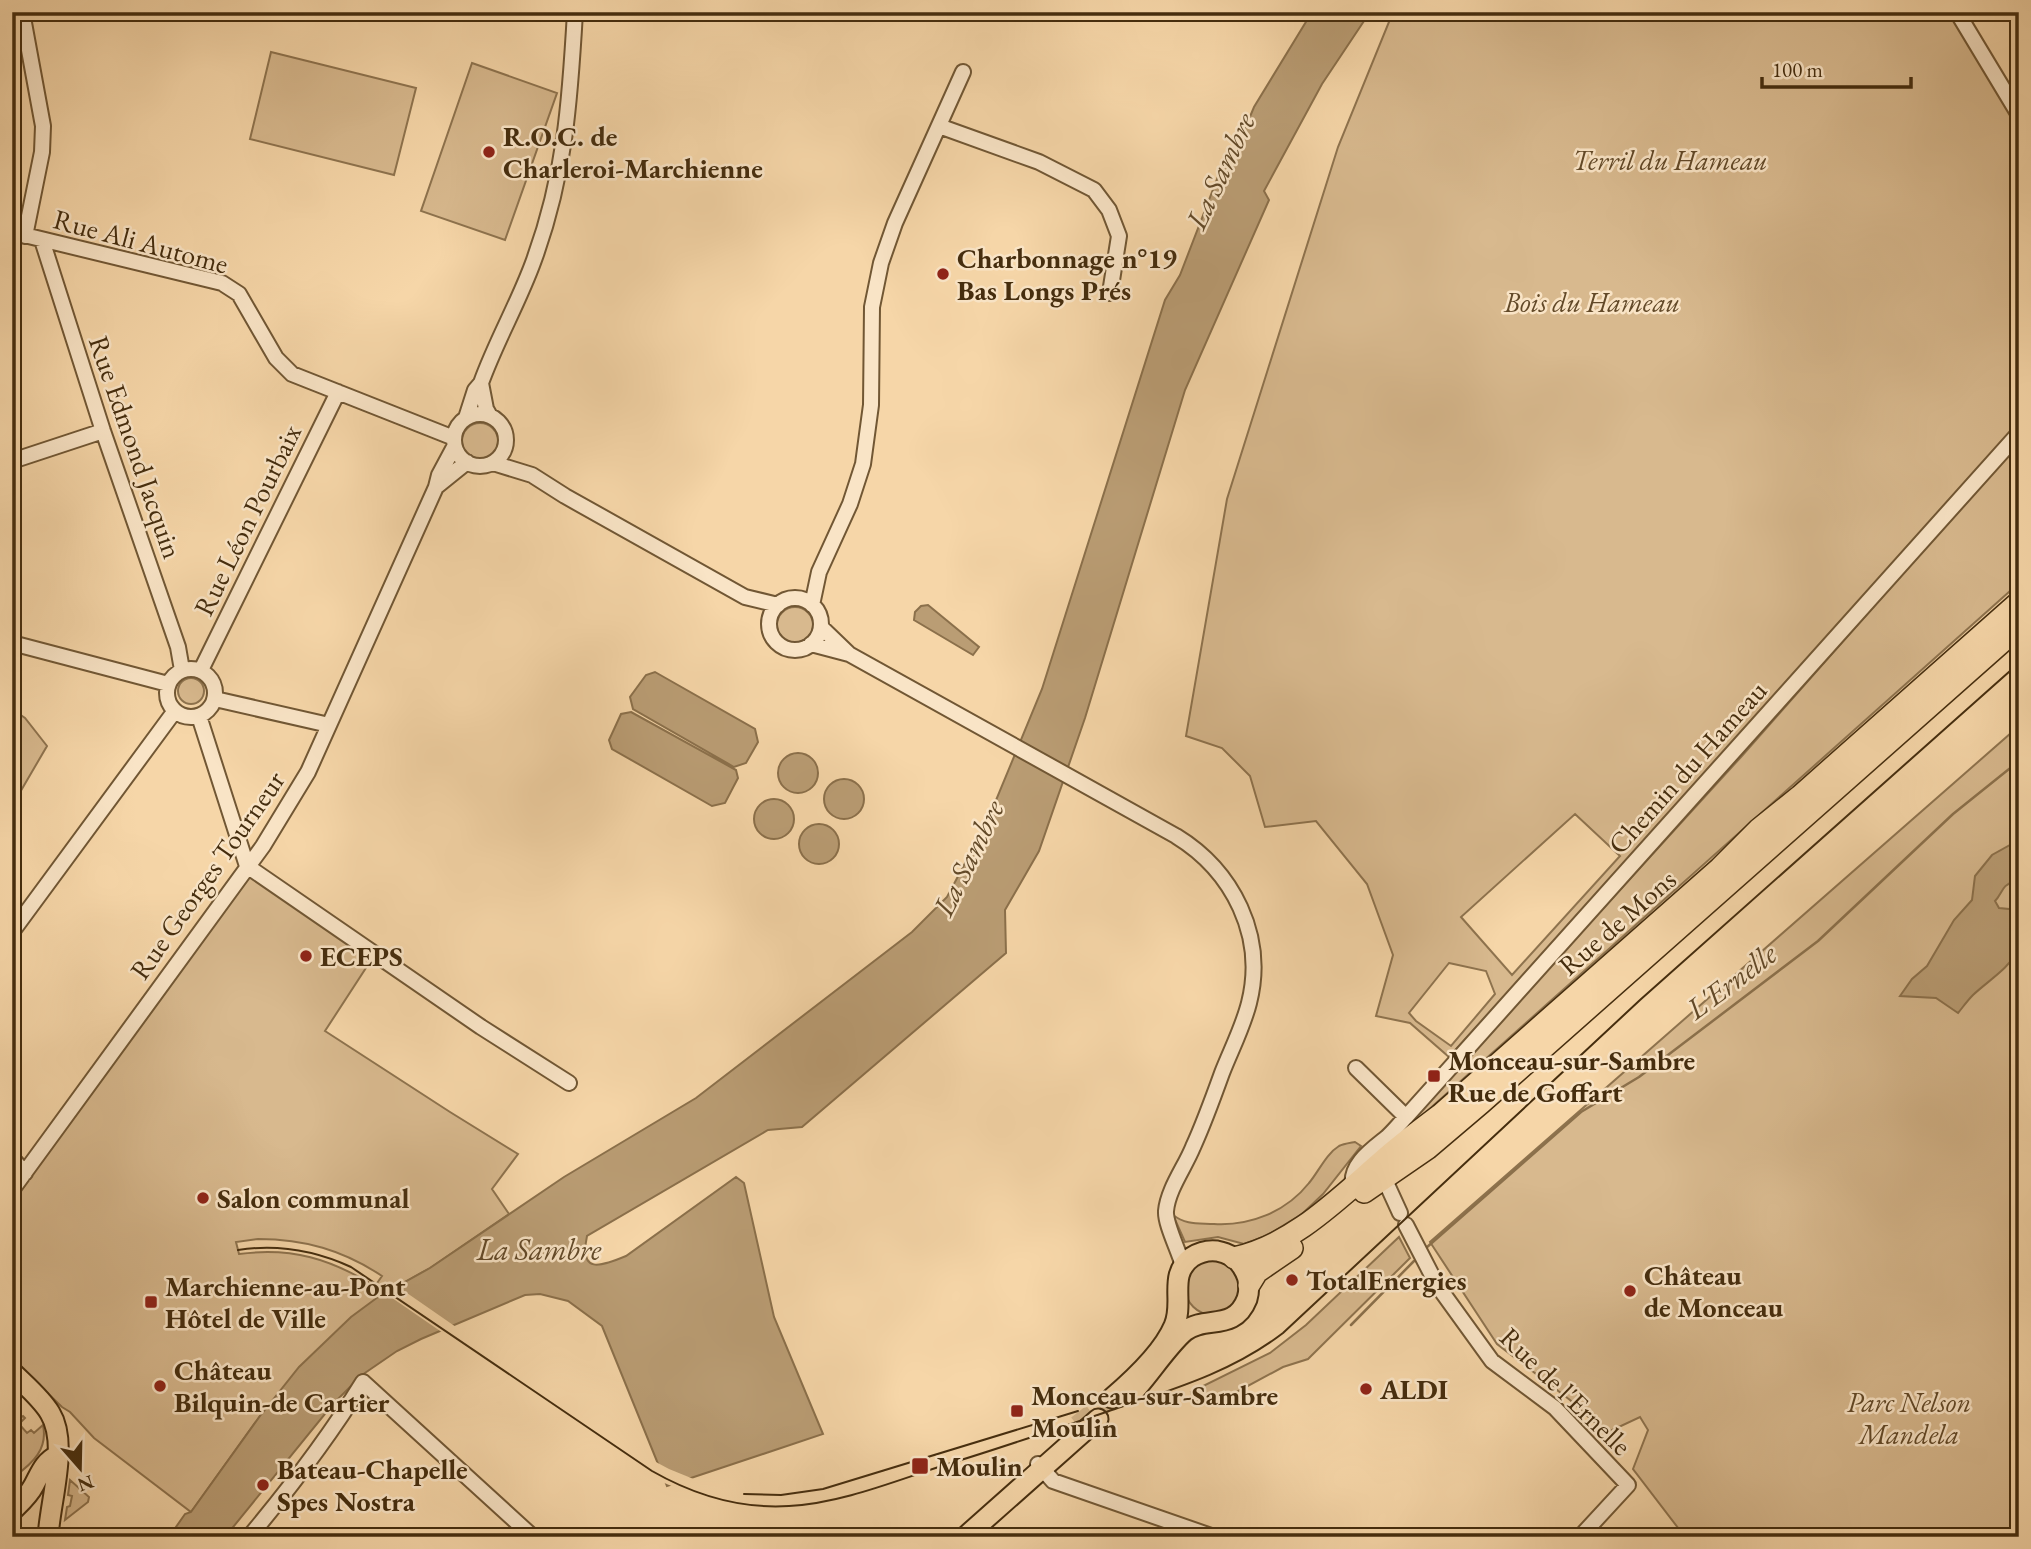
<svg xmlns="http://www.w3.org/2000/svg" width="2031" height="1549" font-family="'EB Garamond',serif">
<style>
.green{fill:#d8b98e;stroke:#8e734e;stroke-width:2;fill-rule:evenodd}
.water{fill:#ba9d74;stroke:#8b704b;stroke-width:2}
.pier{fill:#f6d6a8}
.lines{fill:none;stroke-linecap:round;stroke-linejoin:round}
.stream{stroke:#8b704b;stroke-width:2.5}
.major-tunnel{stroke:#d3b489;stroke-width:19;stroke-dasharray:19 10;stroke-linecap:butt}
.minor-casing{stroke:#715734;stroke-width:18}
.major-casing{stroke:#452d0e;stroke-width:23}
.highway-casing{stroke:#452d0e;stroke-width:24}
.minor{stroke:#f9e4c6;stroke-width:14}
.major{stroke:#f6d6a8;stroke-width:19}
.highway{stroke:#f6d6a8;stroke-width:21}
.tram{stroke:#452d0e;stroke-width:2}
.poi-dot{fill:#8f2418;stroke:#f9e4c6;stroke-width:2.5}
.labels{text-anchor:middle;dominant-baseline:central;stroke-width:5;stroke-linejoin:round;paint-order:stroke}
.poi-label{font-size:28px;font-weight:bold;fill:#452d0e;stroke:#f9e4c6;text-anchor:start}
.park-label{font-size:28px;font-style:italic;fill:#624928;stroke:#f9e4c6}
.street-label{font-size:28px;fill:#452d0e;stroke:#f9e4c6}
.water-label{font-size:30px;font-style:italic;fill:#624928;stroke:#f9e4c6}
</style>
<rect width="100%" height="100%" fill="#f6d6a8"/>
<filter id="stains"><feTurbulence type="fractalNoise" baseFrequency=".00286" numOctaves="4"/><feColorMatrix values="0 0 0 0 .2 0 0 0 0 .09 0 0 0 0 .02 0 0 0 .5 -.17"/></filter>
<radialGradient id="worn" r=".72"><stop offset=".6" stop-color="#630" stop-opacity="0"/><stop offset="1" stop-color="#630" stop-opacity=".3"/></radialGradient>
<path class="green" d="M1393,12H1957L2019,115V425L1627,862L1449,1057L1410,1023L1376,1016L1393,955L1367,884L1316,821L1265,827L1250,776L1222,748L1186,736L1227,499L1338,147ZM1575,814L1620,856L1512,975L1461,917ZM1449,963L1486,971L1495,994L1451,1046L1416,1021L1409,1013Z
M271,52L416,88L394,175L250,139Z
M472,63L557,93L505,240L421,211Z
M462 441a18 18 0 1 1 36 0a18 18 0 1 1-36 0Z
M2019,442V583L1407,1129L1405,1126L1741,757Z
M777 625a18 18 0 1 1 36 0a18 18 0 1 1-36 0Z
M178 691a13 13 0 1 1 26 0a13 13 0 1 1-26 0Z
M12,709L25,718L47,746L12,806Z
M2019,726V1524L1998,1537H1685L1633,1469L1648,1430L1640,1417L1606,1433L1570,1400L1497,1344L1430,1242Z
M247,866L375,954L325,1031L450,1112L518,1154L492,1189L509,1214L430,1268L378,1297L260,1416L191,1512L94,1438L70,1412L62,1407L12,1359V1191ZM258,1239C304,1239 343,1250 382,1276L375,1286C330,1259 293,1247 239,1254L236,1242Z
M1355,1142L1361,1146L1323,1194L1302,1214L1266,1236L1244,1244L1218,1237L1185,1242L1173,1215C1186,1225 1198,1223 1214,1224C1250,1226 1286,1212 1309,1183C1319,1171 1326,1154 1339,1146C1343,1144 1350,1143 1355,1142Z
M1399,1237L1410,1258L1308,1359L1283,1367L1233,1394L1194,1401L1191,1392L1270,1353L1306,1325Z
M1185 1287a28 28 0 1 1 56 0a28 28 0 1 1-56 0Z
M23,1416L25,1418L19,1424L27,1433L31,1430L34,1433L43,1425C48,1449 33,1463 15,1476L12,1473V1418L16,1421Z
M70,1480L89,1497L88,1502L65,1520L67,1507L70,1506L72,1496L68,1495Z"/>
<path class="water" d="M1312,12H1370L1322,84L1264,191L1269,200L1185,390L1085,718L1039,851L1005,910L1006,953L802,1127L768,1130L587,1236C579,1274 600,1267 626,1256L736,1177L744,1183L774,1317L823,1434L667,1486L602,1326L568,1301L540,1294L525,1295L421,1339L397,1351L362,1375L333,1404L225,1537H169L185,1514L191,1512L260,1416L299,1367L351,1317L378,1297L430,1268L564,1177L696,1098L912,932L947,897L987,822L1042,689L1165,300L1180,275L1224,161L1237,148L1254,107Z
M928,605L979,647L973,655L914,620L915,612L921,606Z
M655,672L755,729L758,742L746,763L734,767L633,709L630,697L646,675Z
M631,712L736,770L738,778L725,803L712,806L612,749L609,740L621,714Z
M778 773a20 20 0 1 1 40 0a20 20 0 1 1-40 0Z
M824 799a20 20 0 1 1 40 0a20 20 0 1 1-40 0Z
M754 819a20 20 0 1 1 40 0a20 20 0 1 1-40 0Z
M799 844a20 20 0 1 1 40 0a20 20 0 1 1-40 0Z
M2010,845H2019V884L2014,882C2002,884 2002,894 1995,901L1999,908L2019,910V950C2007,970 1989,980 1973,995C1967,1001 1963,1007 1958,1013L1936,998L1900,996L1912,979L1927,966L1954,920L1972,900L1975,876L1992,855Z"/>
<path class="pier" d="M394,1284L456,1327L443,1333L382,1291Z
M654,1461L669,1469L696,1480L674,1487L662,1482Z"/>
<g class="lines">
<path class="stream" d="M1426,1248L1581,1112L1639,1077L1818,941L1953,814L2019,761
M1351,1325L1414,1261"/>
<path class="major-tunnel" d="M1077,1425L1112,1398"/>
<defs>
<path id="minor" d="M22,12L43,126L42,152L25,236
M1957,12L2019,115
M939,126L1039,162L1094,190L1109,210L1119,236L1110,293
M12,232L222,283L239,294L276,358L292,374L454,438
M42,240L103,431L178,647L182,670
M481,383L486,409L490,416
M454 440a26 26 0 1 1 52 0a26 26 0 1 1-52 0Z
M466,418L475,390L481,383C496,341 519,302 534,260C565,175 570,101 575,12
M12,461L103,431
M493,463L532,475L565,496L745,597L778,605
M436,487L467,462
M769 624a26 26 0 1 1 52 0a26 26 0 1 1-52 0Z
M812,605L819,572L850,504L863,464L871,405L872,307L881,263L895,223L963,72
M821,627L848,653
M12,643L168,684
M811,644L849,654L1176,836C1233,871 1266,936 1249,1003C1243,1027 1231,1050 1222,1073C1213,1098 1204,1123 1193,1147C1185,1167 1168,1189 1166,1211C1165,1224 1179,1251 1183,1266
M167 693a24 24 0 1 1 48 0a24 24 0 1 1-48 0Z
M201,670L338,392
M215,699L329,725
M199,716L247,866
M247,866L481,1027L569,1083
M12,932L174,712
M1356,1068L1406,1117
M12,1158L25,1173
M1382,1171L1384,1178L1400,1213
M1353,1187C1349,1165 1371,1150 1386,1138C1393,1132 1399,1124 1406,1117L2019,433
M12,1190L263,846L308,772L436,487L439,475L454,447
M1406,1225L1437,1285L1492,1361L1555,1408L1628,1485L1580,1537
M1038,1464L1053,1481L1214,1537
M249,1537C290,1488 329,1437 363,1382L533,1537"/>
<path id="major" d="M12,1372C25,1385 41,1398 50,1413C69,1444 50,1501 48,1537
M1112,1398C1133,1380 1163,1352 1174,1326C1185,1302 1167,1275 1192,1257C1200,1252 1209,1250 1217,1251C1228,1253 1238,1259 1243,1268C1249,1277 1250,1289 1247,1299C1234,1332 1206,1315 1185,1331C1169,1344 1149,1375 1133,1392
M12,1511C20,1503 29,1495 34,1485C41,1472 44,1462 58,1455
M965,1537L1098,1419"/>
<path id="highway" d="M1364,1192L1428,1148L1481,1103L2019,627
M1234,1258C1293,1245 1337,1200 1381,1162C1400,1145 1420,1130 1440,1115L1720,868L1759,829L1800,796L2019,602
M1249,1285L1257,1272L1292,1248"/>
</defs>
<use href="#minor" class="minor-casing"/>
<use href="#major" class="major-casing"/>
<use href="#highway" class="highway-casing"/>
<use href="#minor" class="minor"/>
<use href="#major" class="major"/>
<use href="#highway" class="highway"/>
<path class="tram" d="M238,1250C277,1244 314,1250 351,1267L652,1471C694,1495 741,1509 789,1506C843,1503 897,1480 948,1464C1004,1447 1059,1428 1115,1409C1174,1389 1232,1372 1283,1333L1640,1000L2019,663
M744,1494L781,1495L823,1489L1078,1411"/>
</g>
<g class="poi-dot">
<circle cx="489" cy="152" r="7"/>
<circle cx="943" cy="274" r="7"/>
<circle cx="306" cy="956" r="7"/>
<rect x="1427" y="1069" width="14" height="14" rx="3.5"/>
<circle cx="203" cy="1198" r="7"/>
<circle cx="1292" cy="1280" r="7"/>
<circle cx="1630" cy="1291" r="7"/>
<rect x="144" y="1295" width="14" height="14" rx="3.5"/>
<circle cx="160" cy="1386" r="7"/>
<circle cx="1366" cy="1389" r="7"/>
<rect x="1010" y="1404" width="14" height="14" rx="3.5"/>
<rect x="911" y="1457" width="18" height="18" rx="3.5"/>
<circle cx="263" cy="1485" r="7"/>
</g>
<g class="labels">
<g class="poi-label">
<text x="503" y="136">R.O.C. de<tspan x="503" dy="32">Charleroi-Marchienne</tspan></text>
<text x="957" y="258">Charbonnage n°19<tspan x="957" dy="32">Bas Longs Prés</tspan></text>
<text x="320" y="956">ECEPS</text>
<text x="1448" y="1060">Monceau-sur-Sambre<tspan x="1448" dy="32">Rue de Goffart</tspan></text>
<text x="217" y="1198">Salon communal</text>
<text x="1644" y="1275">Château<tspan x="1644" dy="32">de Monceau</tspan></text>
<text x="1306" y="1280">TotalEnergies</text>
<text x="165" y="1286">Marchienne-au-Pont<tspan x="165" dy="32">Hôtel de Ville</tspan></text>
<text x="174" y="1370">Château<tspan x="174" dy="32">Bilquin-de Cartier</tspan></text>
<text x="1380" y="1389">ALDI</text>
<text x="1031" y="1395">Monceau-sur-Sambre<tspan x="1031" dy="32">Moulin</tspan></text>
<text x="936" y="1466">Moulin</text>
<text x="277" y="1469">Bateau-Chapelle<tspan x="277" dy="32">Spes Nostra</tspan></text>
</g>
<g class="park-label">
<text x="1670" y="160">Terril du Hameau</text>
<text x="1592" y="302">Bois du Hameau</text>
<text x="1909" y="1402">Parc Nelson<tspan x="1909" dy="32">Mandela</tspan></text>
</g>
<g class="street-label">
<text transform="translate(141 241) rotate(15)">Rue Ali Autome</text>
<text transform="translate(136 447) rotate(71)">Rue Edmond Jacquin</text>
<text transform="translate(247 520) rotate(-64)">Rue Léon Pourbaix</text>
<text transform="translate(1687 767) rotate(-48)">Chemin du Hameau</text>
<text transform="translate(207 875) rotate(-55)">Rue Georges Tourneur</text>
<text transform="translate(1617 922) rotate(-41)">Rue de Mons</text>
<text transform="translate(1566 1391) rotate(44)">Rue de l'Ernelle</text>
</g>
<g class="water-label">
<text transform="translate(1220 171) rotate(-65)">La Sambre</text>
<text transform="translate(968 858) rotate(-64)">La Sambre</text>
<text transform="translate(1731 981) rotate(-37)">L'Ernelle</text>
<text x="539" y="1249">La Sambre</text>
</g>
</g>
<rect width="2031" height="1549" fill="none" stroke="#f6d6a8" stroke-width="42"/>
<rect x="14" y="14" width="2003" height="1521" fill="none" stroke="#452d0e" stroke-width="3.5"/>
<rect x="21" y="21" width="1989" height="1507" fill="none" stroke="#452d0e" stroke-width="2"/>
<g transform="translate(80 1468) rotate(160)" stroke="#f9e4c6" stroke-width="5" paint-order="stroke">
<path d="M0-5L12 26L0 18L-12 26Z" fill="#452d0e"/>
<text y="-10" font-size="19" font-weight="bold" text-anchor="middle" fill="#452d0e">N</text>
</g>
<path d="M1762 77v10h149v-10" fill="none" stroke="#452d0e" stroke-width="3.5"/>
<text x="1772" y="77" font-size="21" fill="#452d0e" stroke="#f9e4c6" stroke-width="5" paint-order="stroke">100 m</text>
<rect width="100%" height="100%" filter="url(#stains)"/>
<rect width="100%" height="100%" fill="url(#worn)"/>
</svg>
